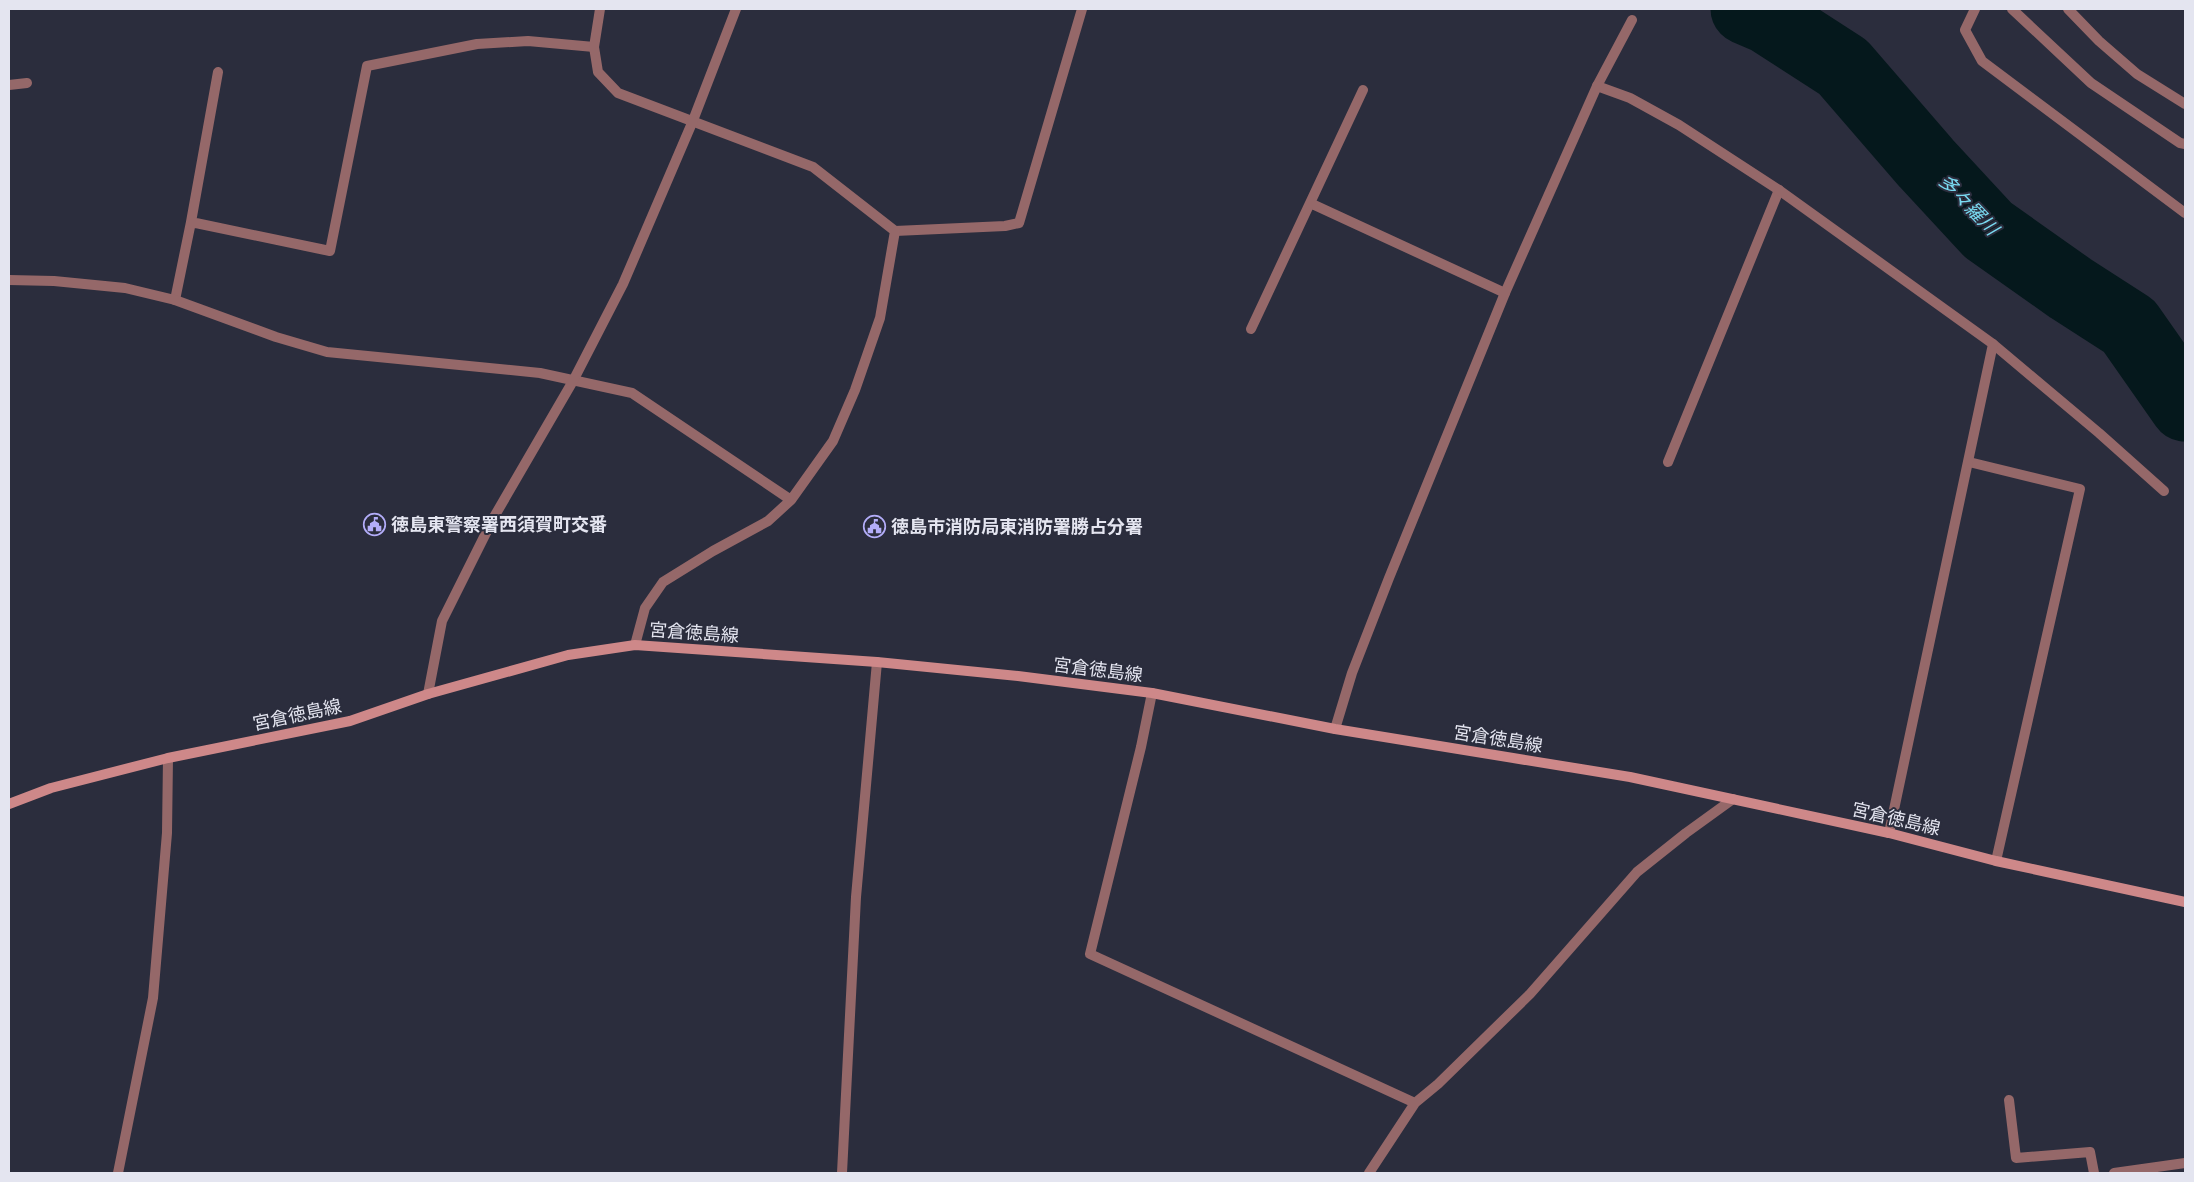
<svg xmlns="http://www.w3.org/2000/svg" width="2194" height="1182" font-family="Signika,'Noto Sans JP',sans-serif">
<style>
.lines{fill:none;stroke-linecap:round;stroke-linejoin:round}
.river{stroke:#05181c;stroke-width:71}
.service{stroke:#956869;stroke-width:10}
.minor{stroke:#956869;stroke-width:10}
.tertiary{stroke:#956869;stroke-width:10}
.secondary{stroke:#ce8889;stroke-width:10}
.labels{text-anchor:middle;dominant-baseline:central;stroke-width:4;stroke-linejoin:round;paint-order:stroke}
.poi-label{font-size:18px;font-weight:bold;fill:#e4e5f0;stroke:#2b2d3d;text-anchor:start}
.street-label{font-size:18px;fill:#e4e5f0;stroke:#2b2d3d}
.water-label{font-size:19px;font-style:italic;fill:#79daf1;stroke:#2b2d3d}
</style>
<rect width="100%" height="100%" fill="#2b2d3d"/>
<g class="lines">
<path class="river" d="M1746,9L1767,18L1843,67L1926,163L1988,230L2070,288L2129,326L2185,406"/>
<path class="service" d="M1975,9L1965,30L1982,61L2185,213
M2012,9L2091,83L2180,143L2185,144
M9,85L27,83
M1597,86L1632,20
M1310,203L1505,293
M191,222L218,72
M895,231L1005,226L1019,223L1082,9
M175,300L191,222L330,251L367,66L477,44L528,41L594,47
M1251,329L1363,90
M1993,344L2099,433L2164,491
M1668,462L1779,190
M1969,462L2080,489L1996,861
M2009,1100L2016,1158L2090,1152L2094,1173"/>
<path class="minor" d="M600,9L594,47L598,72L618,93L813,167L895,231L880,318L855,390L833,441L791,500
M9,280L54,281L125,288L175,300L276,337L327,352L540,373L632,393L791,500L768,521L713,551L663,582L645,608L635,645
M1152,693L1141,747L1090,954L1415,1103
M1335,729L1352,673L1389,578L1505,293L1597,86L1630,98L1679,125L1779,190L1993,344L1889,833
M118,1173L153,998L167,833L168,758
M842,1173L856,897L877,662
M1369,1173L1415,1103L1438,1084L1530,994L1637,872L1686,833L1733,799
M2114,1173L2185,1163"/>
<path class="tertiary" d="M2068,9L2099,41L2137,74L2185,104
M428,694L442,621L494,517L573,381L623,284L692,123L736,9"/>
<path class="secondary" d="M9,804L51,788L168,758L350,721L428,694L568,655L635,645L877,662L1018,676L1152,693L1335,729L1630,777L1889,833L1996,861L2185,902"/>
</g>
<defs>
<symbol id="civic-ring" viewBox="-11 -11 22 22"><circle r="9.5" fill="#2b2d3d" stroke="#b3adf9" stroke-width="1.5"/><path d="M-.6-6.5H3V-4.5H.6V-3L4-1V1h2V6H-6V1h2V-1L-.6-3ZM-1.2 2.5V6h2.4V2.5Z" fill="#b3adf9"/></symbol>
</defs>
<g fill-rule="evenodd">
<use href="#civic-ring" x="362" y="512" width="25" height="25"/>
<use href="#civic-ring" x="862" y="514" width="25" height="25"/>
</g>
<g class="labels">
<g class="poi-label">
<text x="391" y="525">徳島東警察署西須賀町交番</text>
<text x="891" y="527">徳島市消防局東消防署勝占分署</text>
</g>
<g class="street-label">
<text transform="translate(694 633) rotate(4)">宮倉徳島線</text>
<text transform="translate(1098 670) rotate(7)">宮倉徳島線</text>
<text transform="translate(297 715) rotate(-12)">宮倉徳島線</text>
<text transform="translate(1498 739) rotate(9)">宮倉徳島線</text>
<text transform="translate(1896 819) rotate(13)">宮倉徳島線</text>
</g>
<g class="water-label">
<text transform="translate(1968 205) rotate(46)">多々羅川</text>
</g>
</g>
<rect width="2194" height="1182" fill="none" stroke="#e4e5f0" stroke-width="20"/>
</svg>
